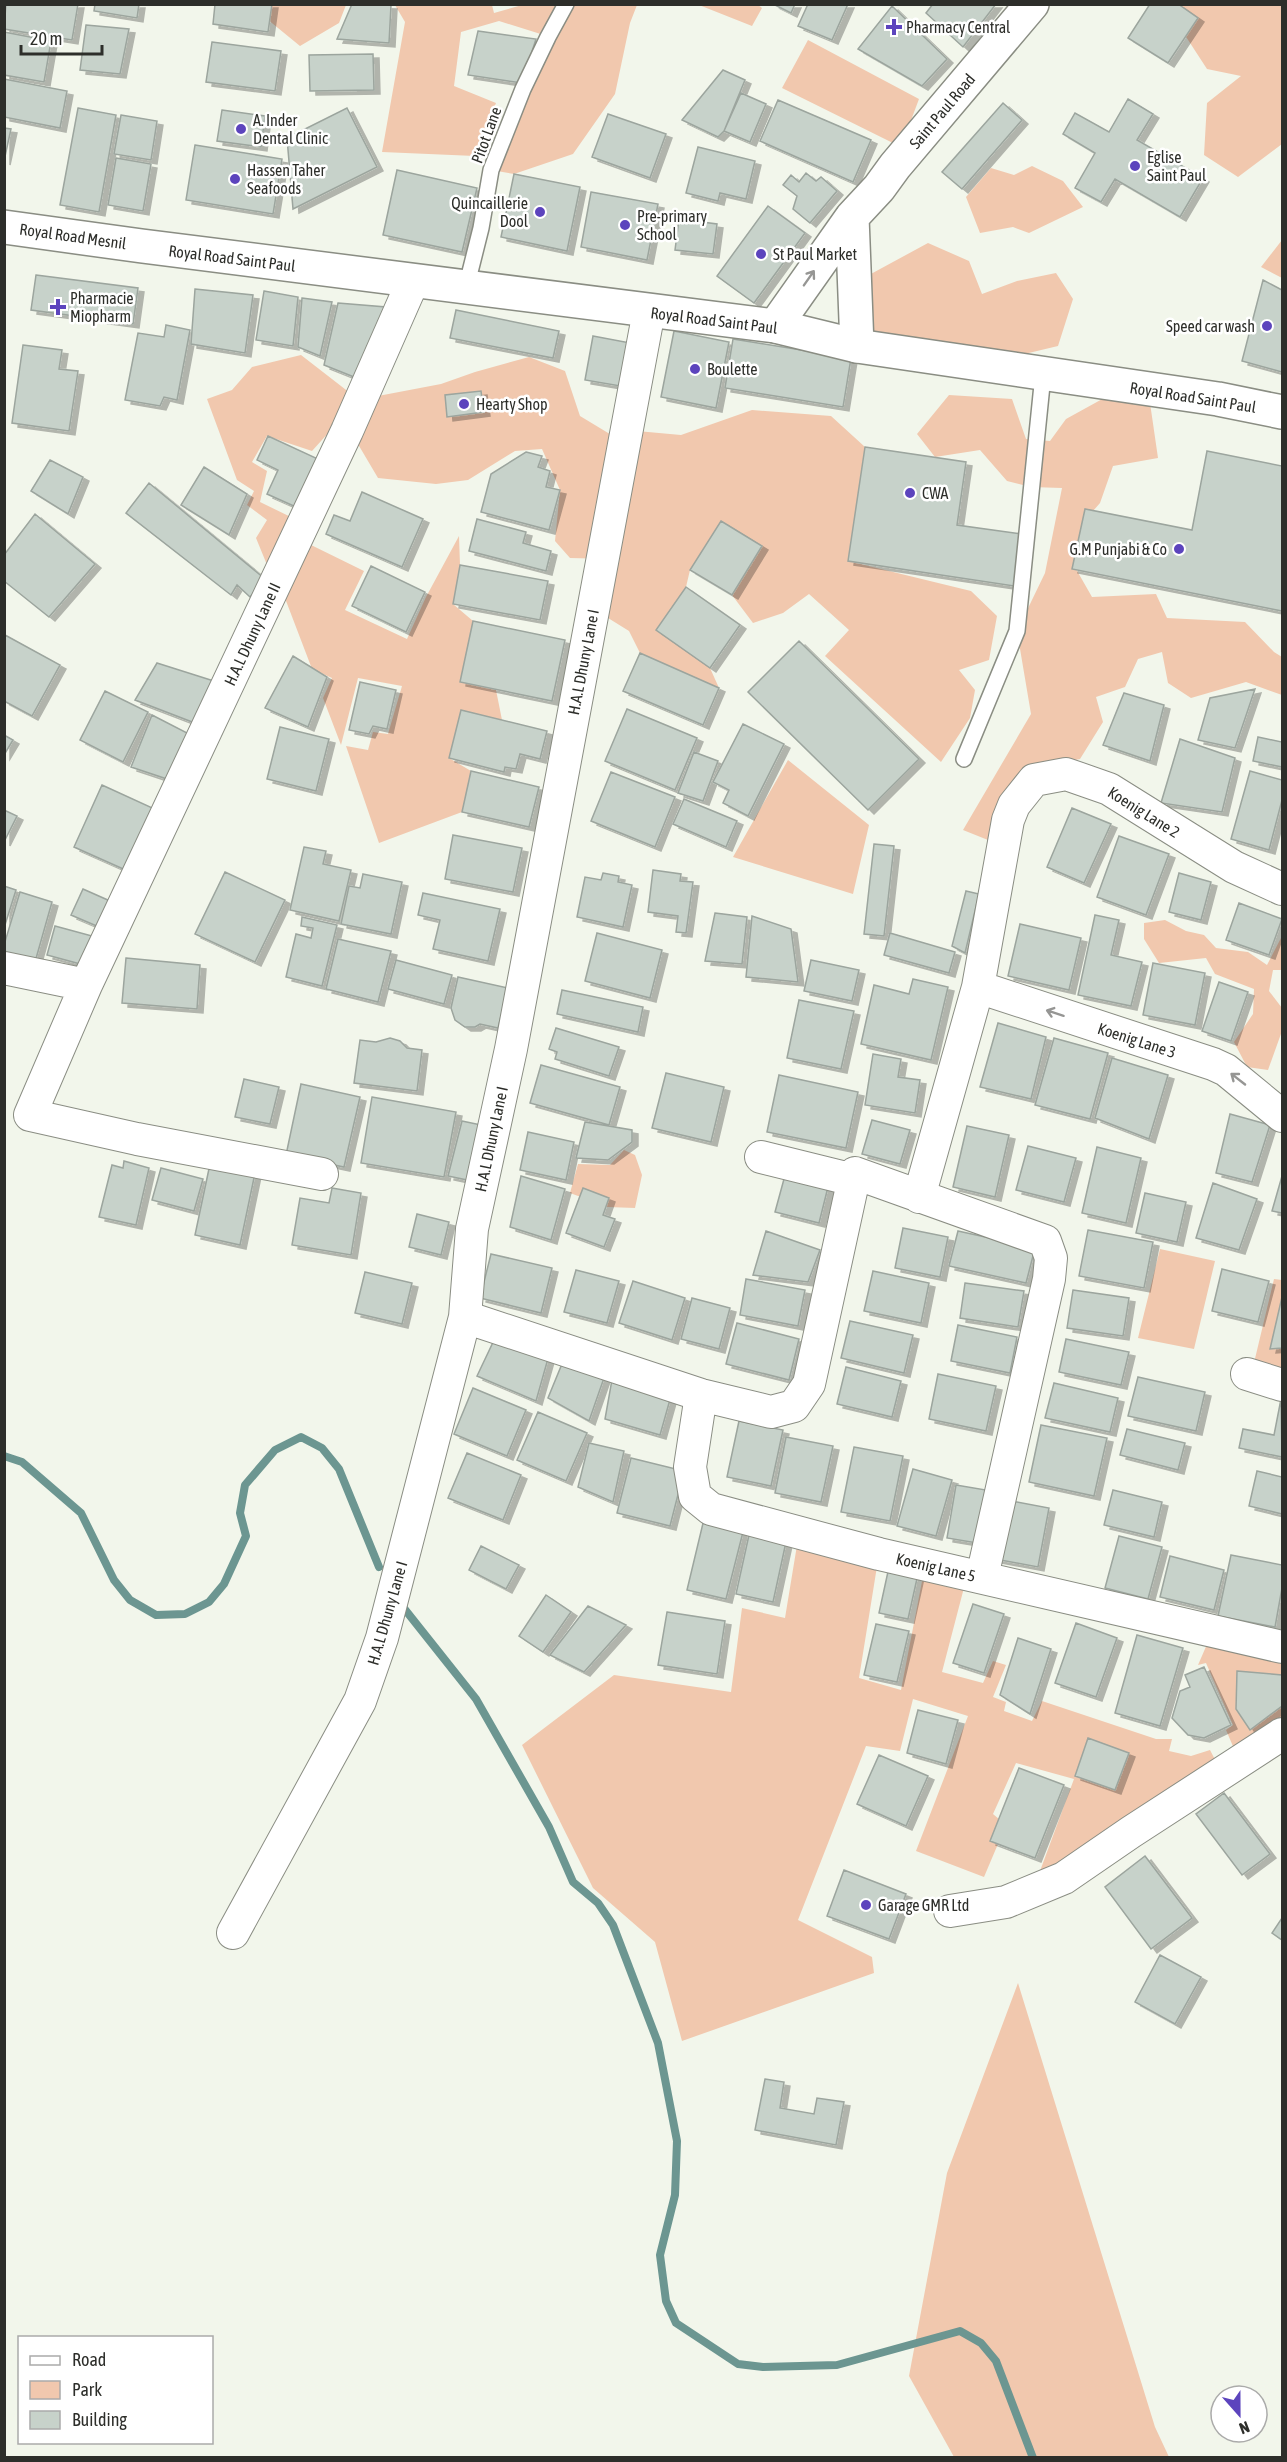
<svg xmlns="http://www.w3.org/2000/svg" width="1287" height="2462" font-family="'Asap Condensed',sans-serif">
<style>
.green{fill:#f1c8ae}
.lines{fill:none;stroke-linecap:round;stroke-linejoin:round}
.stream{stroke:#6c9691;stroke-width:8}
.building{fill:#c7d2ca;stroke:#9ca59e;stroke-width:1.5;filter:url(#shadow)}
.service-casing{stroke:#8a8d83;stroke-width:18}
.minor-casing{stroke:#8a8d83;stroke-width:34}
.secondary-casing{stroke:#8a8d83;stroke-width:36}
.primary-casing{stroke:#8a8d83;stroke-width:36}
.service{stroke:#fff;stroke-width:15}
.minor{stroke:#fff;stroke-width:32}
.secondary{stroke:#fff;stroke-width:33}
.primary{stroke:#fff;stroke-width:33}
.oneway{stroke:#969694}
.poi-dot{fill:#5c44bd;stroke:#fff;stroke-width:2}
.labels{text-anchor:middle;dominant-baseline:central;stroke-width:5;stroke-linejoin:round;paint-order:stroke}
.poi-label{font-size:16px;fill:#2d2e2a;stroke:#fff;text-anchor:start}
.street-label{font-size:16px;fill:#2d2e2a;stroke:#fff}
</style>
<defs>
<filter id="shadow"><feDropShadow dx="6" dy="4" stdDeviation="0" flood-color="#0004"/></filter>
</defs>
<rect width="100%" height="100%" fill="#f2f6eb"/>
<path class="green" d="M259,5H346L339,23L300,46L267,19Z
M395,5H492L494,13L522,5H637L630,23L615,94L573,154L514,174L491,170L547,36L499,21L461,32L454,86L496,103L475,156L382,152L405,22Z
M699,5H758L762,8L752,26Z
M1178,5H1282V144L1238,177L1204,155L1207,103L1241,76L1207,69L1179,26Z
M808,40L919,99L901,147L782,88Z
M1032,166L1063,181L1083,207L1029,233L1013,227L980,233L966,197L991,168L1014,175Z
M1282,240V278L1261,267Z
M928,243L969,261L982,294L1017,281L1056,273L1073,299L1058,346L979,365L892,351L866,324L869,275Z
M301,355L350,393L340,420L312,451L267,436L252,462L267,471L260,502L299,521L272,577L256,538L267,520L247,505L254,491L237,480L207,399L232,390L252,367Z
M529,357L565,371L580,416L633,448L637,431L681,435L752,410L831,416L865,447L848,561L971,591L997,616L989,660L959,670L975,690L970,718L941,762L825,656L849,630L809,594L783,613L753,623L732,595L762,546L721,521L690,570L686,587L656,630L710,668L719,688L640,653L629,631L600,613L611,559L570,558L555,541L560,490L542,449L515,451L468,480L436,484L378,478L352,434L378,396L441,384L475,372Z
M1115,392L1149,396L1158,458L1113,466L1100,503L1086,519L1076,569L1092,597L1156,594L1167,618L1245,622L1274,652L1282,657V695L1246,682L1191,698L1168,683L1162,652L1138,659L1125,687L1096,697L1103,722L1080,759L1041,766L998,844L963,830L1031,714L1017,631L1045,573L1062,488L1031,487L1007,481L980,450L935,457L917,434L949,395L1012,399L1026,439L1050,441L1066,419Z
M459,536L460,565L453,604L473,621L460,682L496,690L502,720L461,711L449,758L471,771L462,812L379,843L346,746L368,750L373,732L388,734L402,686L358,678L341,745L323,698L332,678L312,669L283,593L307,543L364,571L345,610L407,639L426,597Z
M788,760L869,825L853,894L733,857Z
M1165,920L1186,931L1204,935L1216,948L1248,952L1267,965L1282,936V970H1273L1269,991L1282,1008V1031L1268,1070L1247,1067L1234,1042L1253,1014L1254,989L1215,974L1206,958L1159,963L1144,939V923Z
M624,1150L635,1155L642,1175L635,1208L608,1207L570,1193L578,1164L610,1165Z
M1160,1249L1215,1261L1194,1349L1138,1338Z
M1274,1279L1282,1280V1374L1253,1367Z
M799,1533L879,1554L859,1678L901,1690L924,1571L966,1580L942,1672L983,1683L993,1661L1006,1665L993,1697L1006,1702L1004,1711L1032,1721L1042,1701L1156,1739H1172L1169,1751L1191,1756L1210,1750L1222,1773L1033,1890L1074,1779L1016,1763L993,1814L1006,1825L984,1877L916,1851L968,1716L913,1699L900,1751L866,1746L798,1920L872,1957L874,1973L682,2041L655,1942L593,1888L522,1745L614,1675L731,1692L742,1608L785,1618Z
M1208,1642L1282,1664V1728L1238,1758L1226,1730L1233,1725L1206,1663L1198,1665Z
M1018,1983L1155,2427L1169,2457H954L909,2376L947,2173Z"/>
<g class="lines">
<path class="stream" d="M4,1456L22,1462L81,1513L114,1580L130,1600L156,1615L185,1614L209,1602L224,1584L246,1536L240,1513L245,1485L275,1450L301,1437L322,1448L339,1469L379,1567
M399,1602L476,1699L549,1827L573,1882L598,1903L613,1925L658,2043L677,2141L675,2195L660,2255L666,2301L676,2323L738,2364L763,2367L837,2365L960,2331L981,2343L996,2361L1033,2458"/>
</g>
<path class="building" d="M6,4H78L72,40L4,29Z
M95,4H139L137,18L94,11Z
M215,4H272L268,32L213,24Z
M352,4L391,5L389,43L337,39Z
M773,4H795L791,13Z
M808,4H848L832,40L798,26Z
M933,4H996L963,47L926,13Z
M1150,4H1178L1198,18L1168,63L1128,38Z
M892,6L947,59L922,86L858,49Z
M86,25L129,29L120,74L80,70Z
M478,31L536,39L522,83L468,75Z
M4,32L51,41L44,82L4,75Z
M212,42L281,51L275,91L206,82Z
M373,54L374,90L310,91L309,55Z
M723,70L745,80L724,131L718,137L682,120Z
M4,79L67,91L60,128L4,117Z
M741,93L766,104L750,142L724,131Z
M1128,99L1153,114L1137,140L1203,178L1180,217L1115,179L1101,202L1075,188L1095,153L1063,134L1075,113L1109,132Z
M778,100L871,140L853,182L760,141Z
M1003,103L1022,120L962,189L942,172Z
M78,108L116,115L99,212L60,205Z
M347,108L377,167L293,209L287,138Z
M222,110L265,116L261,147L217,141Z
M608,114L666,134L650,178L592,157Z
M121,115L157,121L151,160L114,154Z
M4,128L11,129L4,161Z
M195,145L282,159L273,214L186,200Z
M698,147L755,161L746,199L720,193L718,201L686,193Z
M116,158L151,164L143,211L108,205Z
M397,170L477,188L462,252L383,235Z
M806,173L816,181L821,177L837,191L810,223L793,209L797,196L783,185L791,175L799,182Z
M514,174L580,187L567,251L501,237Z
M591,192L658,204L647,260L581,247Z
M768,206L805,233L754,303L717,276Z
M679,219L717,224L713,254L675,250Z
M36,275L138,288L133,324L31,310Z
M1263,280L1282,290V372L1242,361Z
M195,289L253,295L245,353L191,344Z
M264,291L298,297L293,346L256,340Z
M302,298L332,302L320,356L298,347Z
M338,303L386,307L359,379L324,365Z
M456,310L559,331L553,358L450,338Z
M166,325L190,330L177,400L164,397L160,406L125,400L138,333L164,337Z
M674,331L729,342L716,408L661,397Z
M593,336L641,345L632,388L585,380Z
M733,339L851,358L843,407L725,388Z
M23,345L62,350L59,369L78,371L69,431L12,423Z
M481,391L484,412L447,417L445,395Z
M268,436L318,459L296,507L267,494L278,470L257,460Z
M865,447L966,462L957,525L1022,534L1014,586L848,561Z
M1207,451L1282,466V611L1072,569L1085,509L1192,530Z
M526,452L542,456L538,467L550,471L546,487L560,490L549,530L481,512L491,474Z
M50,460L83,477L68,514L31,491Z
M204,467L247,494L229,535L181,505Z
M149,483L265,579L250,597L237,585L231,595L126,513Z
M362,492L423,519L402,567L326,534L334,515L350,521Z
M35,514L95,564L49,617L4,581V555Z
M477,519L526,532L523,543L551,551L546,571L469,551Z
M721,521L762,546L732,595L690,570Z
M460,565L548,581L540,620L453,604Z
M371,566L425,592L406,632L352,606Z
M686,587L740,625L710,668L656,630Z
M473,621L565,640L552,701L460,682Z
M5,635L60,665L32,716L4,701Z
M799,641L919,759L868,810L748,692Z
M640,653L719,688L703,725L623,691Z
M293,656L327,677L308,727L265,708Z
M157,663L217,682L200,725L135,700Z
M360,682L396,690L387,729L373,726L369,734L349,730Z
M1255,689L1235,748L1198,740L1210,698Z
M105,691L148,712L123,762L80,740Z
M1124,693L1164,705L1150,761L1103,745Z
M627,709L697,738L675,790L605,761Z
M461,710L547,731L540,759L520,754L516,769L505,767L504,772L449,758Z
M152,715L193,736L173,781L131,767Z
M743,724L784,744L748,816L723,803L729,790L713,782Z
M280,727L329,739L316,791L267,779Z
M4,735L13,740L4,755Z
M1258,737L1282,742V767L1253,761Z
M1180,739L1235,758L1222,812L1161,803Z
M694,752L718,761L703,801L678,793Z
M471,771L539,787L529,827L462,812Z
M1250,771L1282,780V800L1269,850L1231,839Z
M611,772L675,797L655,847L591,821Z
M102,785L159,811L130,872L74,847Z
M684,799L737,821L726,847L673,824Z
M1072,808L1111,824L1084,883L1047,867Z
M4,810L17,816L4,842Z
M453,835L522,848L513,892L445,879Z
M1119,836L1169,854L1146,915L1097,897Z
M874,844L894,846L884,936L864,934Z
M304,847L326,851L323,864L351,870L339,921L290,910Z
M653,870L681,874L680,881L693,882L686,933L676,932L678,916L648,912Z
M225,872L285,900L255,962L195,934Z
M603,873L619,876L618,882L632,885L623,927L577,917L585,877L601,880Z
M1179,873L1211,882L1201,920L1169,912Z
M363,874L402,882L391,934L341,924L349,886L360,888Z
M4,886L16,890L4,928Z
M83,889L110,901L99,927L71,915Z
M966,891L979,894L965,953L952,946Z
M20,892L52,902L35,962L4,953V945Z
M423,893L500,909L488,961L433,949L440,920L418,915Z
M1239,903L1282,919L1269,955L1226,940Z
M715,913L747,917L742,964L705,961Z
M1095,915L1119,920L1111,955L1142,962L1131,1006L1078,995Z
M752,916L791,929L798,982L746,977Z
M302,917L337,925L322,986L286,977L296,934L311,938L313,928L301,926Z
M1020,924L1081,938L1069,990L1008,976Z
M55,926L92,936L84,965L47,955Z
M597,933L662,950L650,998L585,981Z
M890,933L955,952L949,973L884,955Z
M338,939L391,951L378,1002L326,989Z
M126,958L200,965L197,1009L122,1003Z
M396,960L452,975L444,1004L388,989Z
M811,960L859,970L852,1001L804,991Z
M1153,963L1205,973L1195,1025L1143,1015Z
M458,977L508,988L498,1028L480,1024L475,1027H465L455,1020L451,1008Z
M913,979L948,987L931,1060L861,1044L874,985L909,994Z
M1219,982L1248,992L1231,1041L1202,1031Z
M562,990L643,1007L638,1032L557,1014Z
M799,1000L854,1011L841,1069L787,1058Z
M998,1023L1046,1037L1031,1099L980,1087Z
M556,1028L619,1047L609,1076L555,1059L557,1052L549,1049Z
M390,1038L400,1041L407,1048L422,1050L417,1091L354,1083L360,1040L376,1042Z
M1054,1038L1108,1053L1090,1119L1035,1105Z
M873,1054L901,1059L898,1077L920,1080L915,1113L865,1105Z
M1112,1058L1168,1075L1149,1139L1095,1118Z
M541,1065L620,1087L609,1125L530,1103Z
M666,1073L724,1087L711,1142L652,1128Z
M779,1075L858,1092L846,1148L767,1132Z
M244,1079L279,1087L270,1124L235,1117Z
M301,1084L360,1097L344,1167L286,1155Z
M372,1097L456,1112L444,1177L361,1163Z
M1230,1114L1270,1125L1252,1182L1216,1173Z
M872,1120L910,1130L900,1164L862,1154Z
M462,1121L486,1126L472,1181L448,1176Z
M585,1122L632,1130V1142L608,1160L576,1158Z
M967,1126L1009,1135L995,1197L953,1187Z
M528,1132L574,1142L566,1180L520,1170Z
M1028,1146L1076,1158L1064,1202L1016,1190Z
M1097,1147L1141,1158L1126,1223L1082,1213Z
M124,1161L149,1168L136,1225L99,1217L112,1165L123,1168Z
M210,1164L255,1173L240,1245L195,1235Z
M161,1168L203,1179L194,1211L152,1200Z
M787,1168L830,1179L819,1223L775,1212Z
M521,1176L565,1189L551,1240L510,1227Z
M1282,1176V1213L1272,1211Z
M1213,1183L1257,1199L1239,1250L1196,1238Z
M332,1188L361,1193L351,1255L292,1245L300,1198L329,1203Z
M583,1188L609,1198L603,1215L615,1219L604,1247L566,1233Z
M1145,1193L1186,1202L1177,1242L1136,1233Z
M417,1214L449,1222L441,1255L409,1247Z
M903,1228L948,1237L940,1277L895,1268Z
M1088,1230L1153,1242L1144,1288L1079,1276Z
M766,1231L820,1250L808,1282L753,1275Z
M958,1231L1035,1248L1026,1283L949,1266Z
M491,1254L552,1268L541,1313L480,1298Z
M1222,1269L1269,1281L1258,1322L1212,1311Z
M576,1270L619,1281L607,1323L564,1312Z
M873,1271L929,1283L921,1323L864,1311Z
M365,1272L412,1283L402,1324L355,1313Z
M746,1279L805,1290L798,1326L740,1315Z
M633,1281L685,1298L672,1340L619,1323Z
M965,1283L1024,1291L1018,1327L960,1318Z
M1073,1290L1129,1298L1123,1336L1067,1328Z
M1282,1297V1348L1270,1349Z
M692,1298L730,1308L719,1349L681,1339Z
M850,1321L913,1335L904,1373L841,1358Z
M737,1323L799,1339L789,1380L726,1364Z
M958,1325L1017,1337L1010,1373L951,1361Z
M496,1336L549,1355L536,1401L477,1376Z
M1066,1339L1129,1352L1121,1385L1059,1372Z
M564,1359L605,1375L589,1421L548,1398Z
M846,1367L901,1381L892,1417L837,1404Z
M613,1374L671,1396L660,1435L605,1419Z
M938,1374L996,1386L986,1431L929,1419Z
M1138,1377L1205,1392L1196,1431L1128,1416Z
M1054,1383L1118,1398L1110,1432L1045,1418Z
M473,1388L526,1410L507,1456L454,1434Z
M1281,1399L1282,1457L1239,1448L1243,1429L1274,1435Z
M538,1412L587,1433L566,1481L517,1460Z
M739,1421L783,1430L771,1486L727,1477Z
M1041,1425L1107,1438L1094,1496L1029,1482Z
M1127,1429L1185,1443L1178,1470L1120,1455Z
M786,1437L833,1446L821,1502L775,1493Z
M589,1443L624,1451L613,1502L578,1487Z
M854,1447L903,1456L890,1521L841,1512Z
M467,1453L521,1475L503,1520L448,1498Z
M631,1458L684,1471L670,1526L617,1513Z
M913,1469L952,1480L936,1536L897,1526Z
M1257,1471L1282,1477V1514L1249,1506Z
M956,1485L986,1490L977,1543L947,1538Z
M1113,1490L1162,1502L1154,1537L1104,1525Z
M1006,1500L1049,1508L1038,1567L995,1559Z
M704,1519L744,1528L726,1599L687,1590Z
M749,1535L786,1542L773,1602L736,1594Z
M1119,1536L1162,1547L1148,1599L1105,1588Z
M481,1546L519,1565L506,1589L469,1570Z
M1231,1555L1282,1565V1588L1275,1627L1218,1616Z
M1170,1556L1224,1570L1214,1610L1160,1597Z
M889,1567L918,1574L908,1619L879,1613Z
M546,1595L571,1612L543,1652L519,1636Z
M973,1604L1004,1614L984,1673L953,1663Z
M588,1606L626,1625L584,1672L550,1655Z
M667,1612L725,1621L717,1674L658,1665Z
M1076,1623L1117,1638L1096,1697L1055,1683Z
M876,1624L909,1631L897,1682L864,1675Z
M1137,1635L1183,1648L1160,1726L1115,1713Z
M1018,1638L1051,1649L1030,1714L1000,1695Z
M1204,1667L1231,1725L1204,1738L1188,1735L1172,1718L1180,1691L1190,1687L1185,1675Z
M1237,1671L1282,1675V1706L1250,1730L1236,1709Z
M918,1710L958,1720L946,1764L907,1753Z
M1088,1738L1129,1753L1115,1790L1075,1776Z
M879,1755L928,1776L906,1826L857,1804Z
M1019,1768L1064,1785L1035,1858L990,1841Z
M1224,1793L1270,1854L1242,1875L1196,1814Z
M1145,1856L1192,1918L1151,1949L1105,1887Z
M844,1870L906,1894L889,1939L827,1916Z
M1282,1918V1940L1272,1933Z
M1160,1955L1201,1977L1175,2024L1135,2002Z
M765,2079L784,2082L780,2108L814,2114L817,2098L844,2102L836,2145L755,2130Z"/>
<g class="lines">
<defs>
<path id="service" d="M466,288L481,228L491,170L523,89L548,37L566,4
M964,759L1017,631L1043,375"/>
<path id="minor" d="M4,968L86,985
M978,987L1213,1064L1226,1070L1282,1116
M761,1157L854,1180
M322,1174L137,1139L30,1115L86,985L347,431L413,281
M919,1197L978,987L1008,820L1014,805L1034,780L1066,774L1109,789L1234,867L1282,889
M465,1317L701,1395L771,1412L794,1406L809,1384L855,1173L1045,1241L1051,1258L1049,1279L982,1577
M1247,1374L1282,1385
M701,1395L690,1467L695,1496L711,1509L879,1554L1282,1647
M950,1911L1006,1902L1064,1878L1131,1832L1282,1734
M233,1933L360,1701L382,1638L465,1317L472,1229L511,1049L649,311"/>
<path id="secondary" d="M852,217L857,346
M775,326L852,217L879,188L895,166L1032,4"/>
<path id="primary" d="M4,227L142,246L775,326L857,346L1218,399L1282,412"/>
</defs>
<use href="#service" class="service-casing"/>
<use href="#minor" class="minor-casing"/>
<use href="#secondary" class="secondary-casing"/>
<use href="#primary" class="primary-casing"/>
<use href="#service" class="service"/>
<use href="#minor" class="minor"/>
<use href="#secondary" class="secondary"/>
<use href="#primary" class="primary"/>
</g>
<defs><path id="oneway-shaft" d="M-6 0H5M1.5-3L5.5 0L1.5 3" fill="none" stroke-width="1.6" stroke-linecap="round" stroke-linejoin="round" transform="scale(1.5)"/></defs>
<g class="oneway">
<use href="#oneway-shaft" transform="translate(809 278) rotate(-55)"/>
<use href="#oneway-shaft" transform="translate(1055 1013) rotate(-162)"/>
<use href="#oneway-shaft" transform="translate(1238 1079) rotate(-142)"/>
</g>
<g class="poi-dot">
<path d="M891 18h6v6h6v6h-6v6h-6v-6h-6v-6h6z"/>
<circle cx="241" cy="129" r="6"/>
<circle cx="1135" cy="166" r="6"/>
<circle cx="235" cy="179" r="6"/>
<circle cx="540" cy="212" r="6"/>
<circle cx="625" cy="225" r="6"/>
<circle cx="761" cy="254" r="6"/>
<path d="M55 298h6v6h6v6h-6v6h-6v-6h-6v-6h6z"/>
<circle cx="1267" cy="326" r="6"/>
<circle cx="695" cy="369" r="6"/>
<circle cx="464" cy="404" r="6"/>
<circle cx="910" cy="493" r="6"/>
<circle cx="1179" cy="549" r="6"/>
<circle cx="866" cy="1905" r="6"/>
</g>
<g class="labels">
<g class="poi-label">
<text x="906" y="27">Pharmacy Central</text>
<text x="253" y="120">A. Inder<tspan x="253" dy="18">Dental Clinic</tspan></text>
<text x="1147" y="157">Eglise<tspan x="1147" dy="18">Saint Paul</tspan></text>
<text x="247" y="170">Hassen Taher<tspan x="247" dy="18">Seafoods</tspan></text>
<text x="528" y="203" text-anchor="end">Quincaillerie<tspan x="528" dy="18">Dool</tspan></text>
<text x="637" y="216">Pre-primary<tspan x="637" dy="18">School</tspan></text>
<text x="773" y="254">St Paul Market</text>
<text x="70" y="298">Pharmacie<tspan x="70" dy="18">Miopharm</tspan></text>
<text x="1255" y="326" text-anchor="end">Speed car wash</text>
<text x="707" y="369">Boulette</text>
<text x="476" y="404">Hearty Shop</text>
<text x="922" y="493">CWA</text>
<text x="1167" y="549" text-anchor="end">G.M Punjabi &amp; Co</text>
<text x="878" y="1905">Garage GMR Ltd</text>
</g>
<g class="street-label">
<text transform="translate(942 111) rotate(-50)">Saint Paul Road</text>
<text transform="translate(486 135) rotate(-70)">Pitot Lane</text>
<text transform="translate(73 236) rotate(8)">Royal Road Mesnil</text>
<text transform="translate(232 258) rotate(7)">Royal Road Saint Paul</text>
<text transform="translate(714 320) rotate(7)">Royal Road Saint Paul</text>
<text transform="translate(1193 397) rotate(9)">Royal Road Saint Paul</text>
<text transform="translate(252 634) rotate(-65)">H.A.L Dhuny Lane II</text>
<text transform="translate(583 662) rotate(-79)">H.A.L Dhuny Lane I</text>
<text transform="translate(1144 812) rotate(32)">Koenig Lane 2</text>
<text transform="translate(1137 1040) rotate(18)">Koenig Lane 3</text>
<text transform="translate(491 1139) rotate(-78)">H.A.L Dhuny Lane I</text>
<text transform="translate(936 1567) rotate(13)">Koenig Lane 5</text>
<text transform="translate(387 1613) rotate(-74)">H.A.L Dhuny Lane I</text>
</g>
</g>
<rect width="1287" height="2462" fill="none" stroke="#2d2e2a" stroke-width="12"/>
<rect x="18" y="2336" width="195" height="108" fill="#ffffff" stroke="#ababaa" stroke-width="1.5"/>
<rect x="30" y="2356" width="30" height="9" fill="#ffffff" stroke="#ababaa" stroke-width="1.5"/>
<text x="72" y="2366" font-size="18" fill="#2d2e2a">Road</text>
<rect x="30" y="2381" width="30" height="18" fill="#f1c8ae" stroke="#ababaa" stroke-width="1.5"/>
<text x="72" y="2396" font-size="18" fill="#2d2e2a">Park</text>
<rect x="30" y="2411" width="30" height="18" fill="#c7d2ca" stroke="#ababaa" stroke-width="1.5"/>
<text x="72" y="2426" font-size="18" fill="#2d2e2a">Building</text>
<g transform="translate(1239 2414) rotate(159)"><circle r="28" fill="#ffffff" stroke="#ababaa" stroke-width="1.5"/>
<path d="M0-4.5L10 22L0 15L-10 22Z" fill="#5c44bd"/>
<text y="-9" font-size="16" font-weight="bold" text-anchor="middle" fill="#2d2e2a">N</text>
</g>
<path d="M21 45v9h81v-9" fill="none" stroke="#2d2e2a" stroke-width="3"/>
<text x="30" y="45" font-size="18" fill="#2d2e2a" stroke="#ffffff" stroke-width="4.5" paint-order="stroke">20 m</text>
</svg>
